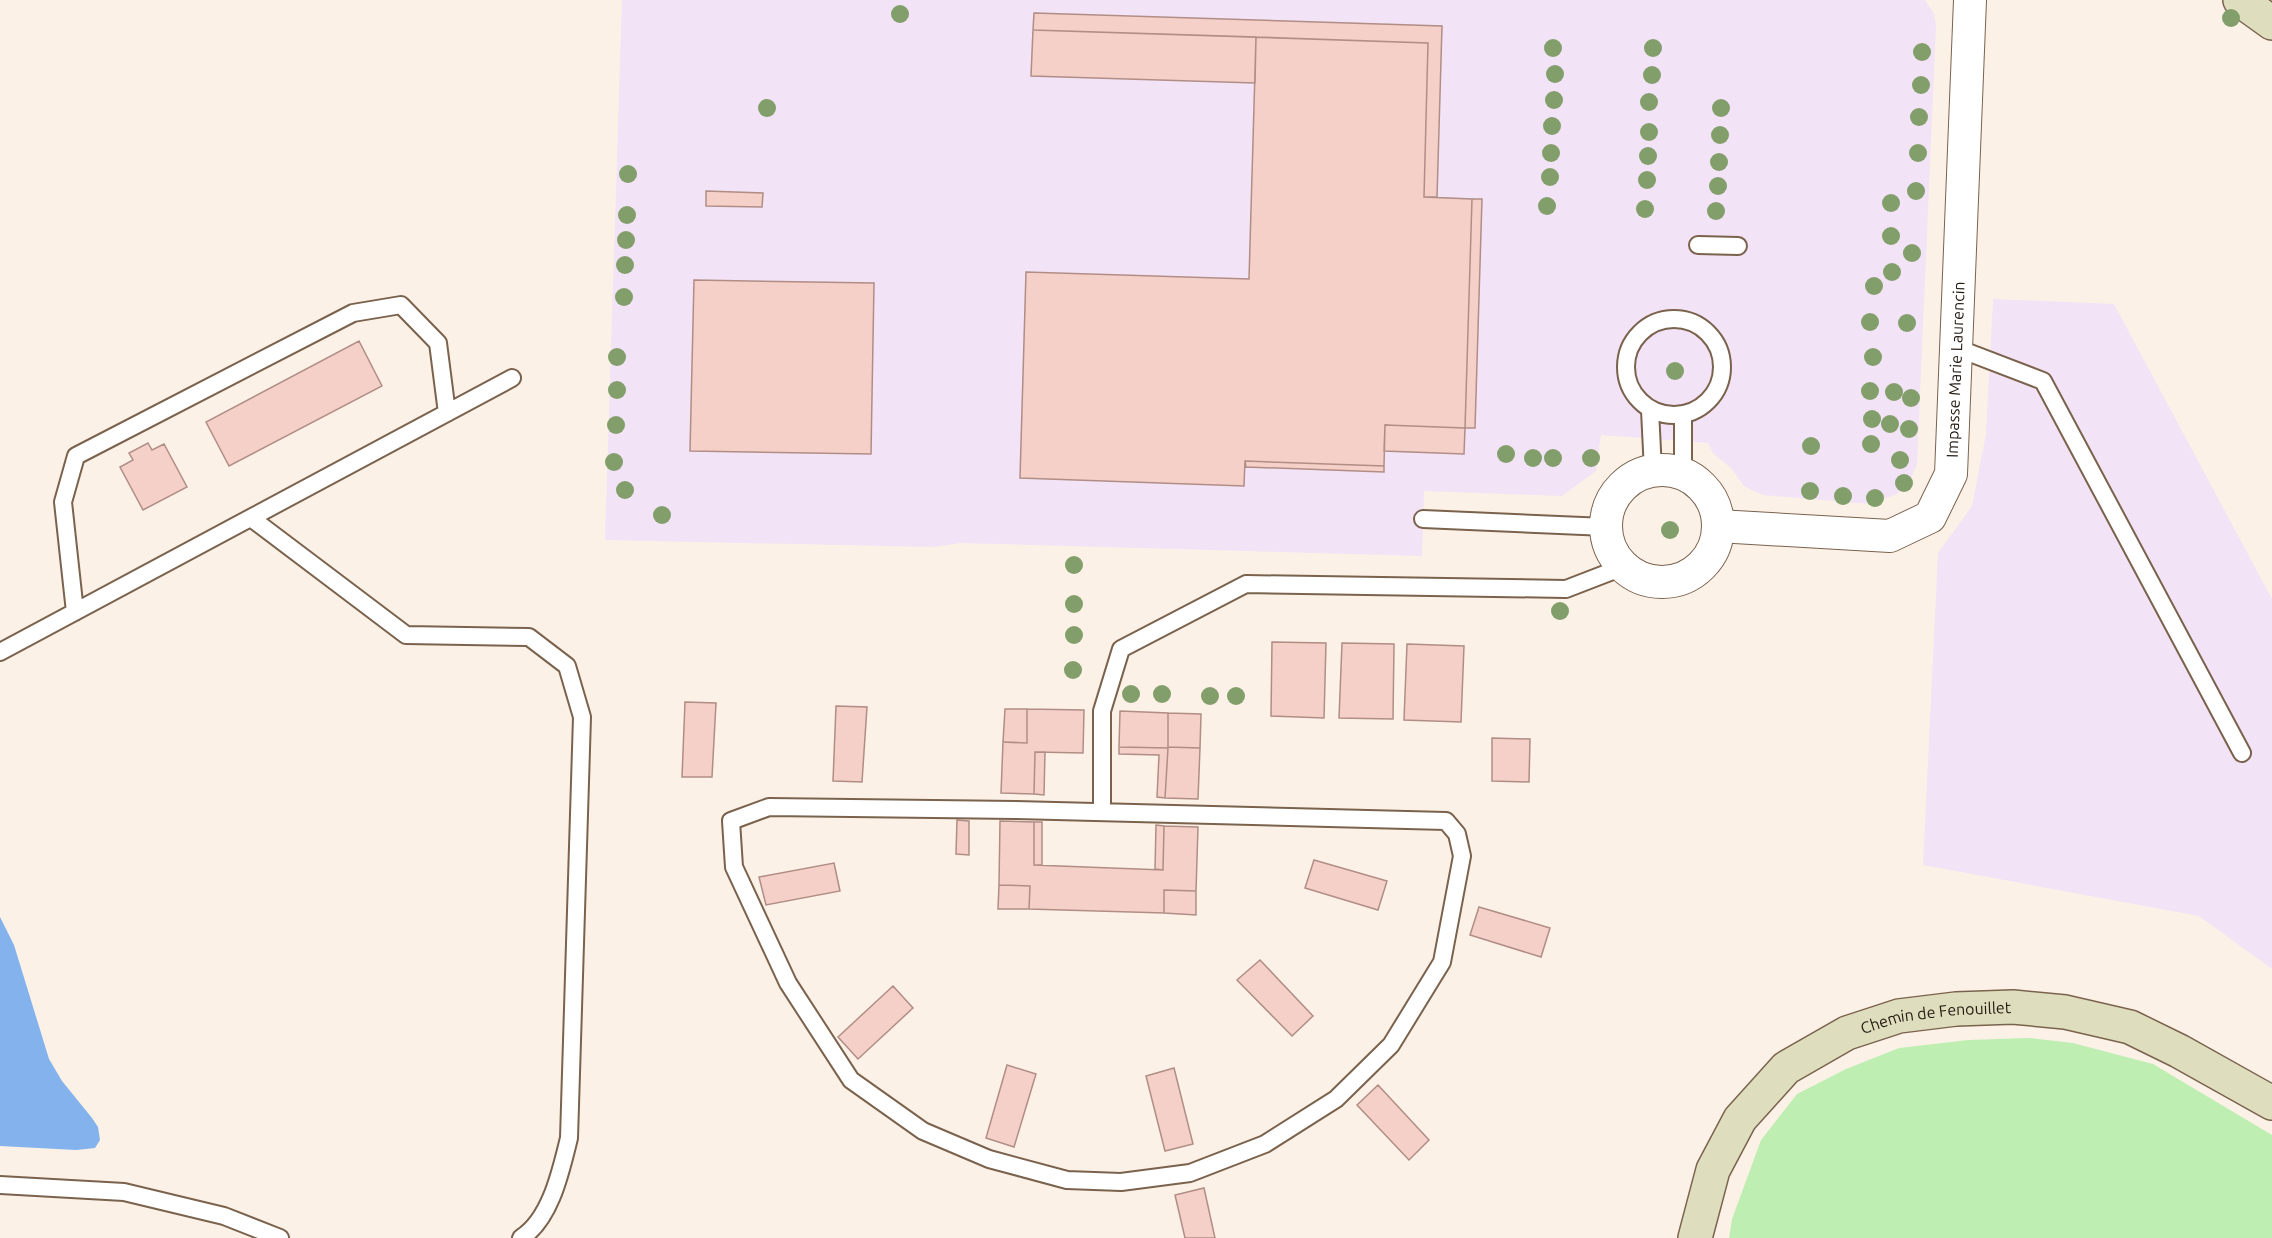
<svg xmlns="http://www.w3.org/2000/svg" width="2272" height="1238" font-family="Ubuntu,sans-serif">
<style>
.industrial{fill:#f3e3f6}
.green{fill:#bfeeb3}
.water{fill:#83b2ec}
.building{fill:#f5d0c8;stroke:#b08d85;stroke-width:1.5}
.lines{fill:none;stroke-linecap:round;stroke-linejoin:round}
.lane-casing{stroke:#7a624d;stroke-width:20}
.street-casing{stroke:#7a624d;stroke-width:34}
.secondary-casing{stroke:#7a624d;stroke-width:36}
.lane{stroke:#fff;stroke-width:16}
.street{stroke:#fff;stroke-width:32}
.secondary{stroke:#dedebe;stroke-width:33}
.tree{fill:#829e6a}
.labels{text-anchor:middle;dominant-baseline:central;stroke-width:4.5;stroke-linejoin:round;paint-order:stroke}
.street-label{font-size:16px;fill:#231911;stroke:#fff}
</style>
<rect width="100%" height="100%" fill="#fcf1e7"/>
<path class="industrial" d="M622,0H1925L1934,14L1936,26L1917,464L1910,481L1897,494L1869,504L1763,495L1745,487L1731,468L1713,453L1708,443L1601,435L1596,471L1562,496L1424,491L1422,556L961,543L933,547L605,540Z
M1993,299L2114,304L2272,599V969L2199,916L1923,865L1938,553L1972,506L1986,434Z"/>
<path class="green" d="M2029,1038L2073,1043L2153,1064L2272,1135V1238H1729L1732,1219L1761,1140L1797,1094L1846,1069L1899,1048L1968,1040Z"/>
<path class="water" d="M0,917L14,945L49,1059L62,1081L92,1118L98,1127L100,1140L95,1148L76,1150L0,1146Z"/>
<path class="building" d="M1034,13L1442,26L1437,197H1424L1428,43L1033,30Z
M1033,30L1256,37L1255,83L1031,76Z
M1256,37L1428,43L1424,197L1472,199L1465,428L1385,425L1384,466L1245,461L1244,486L1020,478L1026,272L1249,279Z
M706,191L763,193L762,207L706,206Z
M1472,199H1482L1475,428H1465Z
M694,280L874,283L871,454L690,451Z
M359,341L382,386L229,466L206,422Z
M1385,425L1465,428L1464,454L1384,451Z
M148,443L152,450L164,444L187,487L143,510L120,467L133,460L129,453Z
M1245,461L1384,466V472L1246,467Z
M1272,642L1326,643L1324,718L1271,716Z
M1342,643L1394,644L1393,719L1339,718Z
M1407,644L1464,646L1461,722L1404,720Z
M685,702L716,703L712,777H682Z
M836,706L867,707L862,782L833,781Z
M1005,709H1027V743L1003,742Z
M1027,709L1084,710L1083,753L1035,752L1034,794L1001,793L1003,742L1027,743Z
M1120,711L1168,713V747L1200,748L1198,799L1165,798L1168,748L1119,747Z
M1168,713L1201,714L1200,748L1168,747Z
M1492,738L1530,739L1529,782L1492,781Z
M1119,747L1168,748L1165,798L1157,797L1159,755L1119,754Z
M1035,752H1045L1044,795L1034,794Z
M957,820L969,821V855L956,854Z
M1000,821L1034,822V865L1163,870L1164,826L1198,827L1196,891L1164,890V913L1029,909L1030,886L999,885Z
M1034,822H1042V865H1034Z
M1156,825L1164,826L1163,870L1155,869Z
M1314,860L1387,881L1378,910L1305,888Z
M834,863L840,891L766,905L759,877Z
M999,885L1030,886L1029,909H998Z
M1164,890L1196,891V915L1164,913Z
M1479,907L1550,928L1541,957L1470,935Z
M1260,960L1313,1016L1292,1036L1237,980Z
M893,986L913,1008L858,1059L838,1037Z
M1007,1065L1036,1074L1014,1147L986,1138Z
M1174,1068L1193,1144L1165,1151L1146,1076Z
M1378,1085L1429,1140L1409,1160L1357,1105Z
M1204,1188L1215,1238H1185L1175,1195Z"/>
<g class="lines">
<defs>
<path id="lane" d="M1698,245L1738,246
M1626 367a48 48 0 1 1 96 0a48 48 0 1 1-96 0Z
M1957,348L2043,381L2242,753
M1650,410L1653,471
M1683,474V416
M251,518L406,635L529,637L567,666L582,717L569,1138C561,1170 551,1219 521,1238
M1423,519L1606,527
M75,612L63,502L76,456L353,313L401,305L438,343L447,413
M0,652L512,378
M769,807L1016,810L1446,821L1457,834L1462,856L1442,962L1391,1045L1336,1099L1265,1144L1190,1173L1121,1182L1067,1180L989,1159L923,1131L851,1080L788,983L734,867L731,821Z
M1102,812V711L1121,649L1246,584L1566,589L1623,567
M0,1185L124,1192L224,1216L280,1238"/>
<g id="street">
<circle cx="1662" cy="526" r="56"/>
<path id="s1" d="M1718,526L1890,536L1930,517L1951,474L1970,0"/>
</g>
<g id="secondary">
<path d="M2240,0L2272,23"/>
<path id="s2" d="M1695,1238L1713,1170L1740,1119L1786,1068L1847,1033L1899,1016L1956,1009L2013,1007L2065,1012L2130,1027L2179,1051L2272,1103"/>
</g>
</defs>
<use href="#lane" class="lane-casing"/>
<use href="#street" class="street-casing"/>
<use href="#secondary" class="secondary-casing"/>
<use href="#lane" class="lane"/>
<use href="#street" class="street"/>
<use href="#secondary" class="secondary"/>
</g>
<g class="tree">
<circle cx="900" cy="14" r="9"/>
<circle cx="2231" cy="18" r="9"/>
<circle cx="1553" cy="48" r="9"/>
<circle cx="1653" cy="48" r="9"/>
<circle cx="1922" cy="52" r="9"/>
<circle cx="1555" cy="74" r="9"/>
<circle cx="1652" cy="75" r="9"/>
<circle cx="1921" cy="85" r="9"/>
<circle cx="1554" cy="100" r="9"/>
<circle cx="1649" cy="102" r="9"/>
<circle cx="767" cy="108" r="9"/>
<circle cx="1721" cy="108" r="9"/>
<circle cx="1919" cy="117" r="9"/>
<circle cx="1552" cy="126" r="9"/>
<circle cx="1649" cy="132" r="9"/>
<circle cx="1720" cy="135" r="9"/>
<circle cx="1551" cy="153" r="9"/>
<circle cx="1918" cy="153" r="9"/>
<circle cx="1648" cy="156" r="9"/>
<circle cx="1719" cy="162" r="9"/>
<circle cx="628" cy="174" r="9"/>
<circle cx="1550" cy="177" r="9"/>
<circle cx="1647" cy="180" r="9"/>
<circle cx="1718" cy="186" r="9"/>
<circle cx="1916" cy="191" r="9"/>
<circle cx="1891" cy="203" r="9"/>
<circle cx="1547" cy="206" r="9"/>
<circle cx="1645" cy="209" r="9"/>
<circle cx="1716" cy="211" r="9"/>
<circle cx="627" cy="215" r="9"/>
<circle cx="1891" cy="236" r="9"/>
<circle cx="626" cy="240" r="9"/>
<circle cx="1912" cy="253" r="9"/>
<circle cx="625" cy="265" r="9"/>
<circle cx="1892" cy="272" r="9"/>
<circle cx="1874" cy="286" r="9"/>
<circle cx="624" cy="297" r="9"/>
<circle cx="1870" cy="322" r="9"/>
<circle cx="1907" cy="323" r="9"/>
<circle cx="617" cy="357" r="9"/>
<circle cx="1873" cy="357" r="9"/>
<circle cx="1675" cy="371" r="9"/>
<circle cx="617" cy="390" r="9"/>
<circle cx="1870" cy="391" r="9"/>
<circle cx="1894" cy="392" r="9"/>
<circle cx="1911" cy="398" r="9"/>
<circle cx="1872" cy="419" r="9"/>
<circle cx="1890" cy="424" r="9"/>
<circle cx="616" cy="425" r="9"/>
<circle cx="1909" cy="429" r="9"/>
<circle cx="1871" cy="444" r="9"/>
<circle cx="1811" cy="446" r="9"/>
<circle cx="1506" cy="454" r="9"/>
<circle cx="1533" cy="458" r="9"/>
<circle cx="1553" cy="458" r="9"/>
<circle cx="1591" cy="458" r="9"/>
<circle cx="1900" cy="460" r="9"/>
<circle cx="614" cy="462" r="9"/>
<circle cx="1904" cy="483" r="9"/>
<circle cx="625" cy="490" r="9"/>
<circle cx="1810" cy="491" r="9"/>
<circle cx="1843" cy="496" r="9"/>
<circle cx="1875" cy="498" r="9"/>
<circle cx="662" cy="515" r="9"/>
<circle cx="1670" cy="530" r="9"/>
<circle cx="1074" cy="565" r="9"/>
<circle cx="1074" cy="604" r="9"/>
<circle cx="1560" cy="611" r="9"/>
<circle cx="1074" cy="635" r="9"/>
<circle cx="1073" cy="670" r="9"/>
<circle cx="1131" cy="694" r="9"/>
<circle cx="1162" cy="694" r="9"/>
<circle cx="1210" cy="696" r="9"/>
<circle cx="1236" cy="696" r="9"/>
</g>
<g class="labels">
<g class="street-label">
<text stroke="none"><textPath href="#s1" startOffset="369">Impasse Marie Laurencin</textPath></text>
<text stroke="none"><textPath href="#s2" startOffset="358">Chemin de Fenouillet</textPath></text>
</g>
</g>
</svg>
